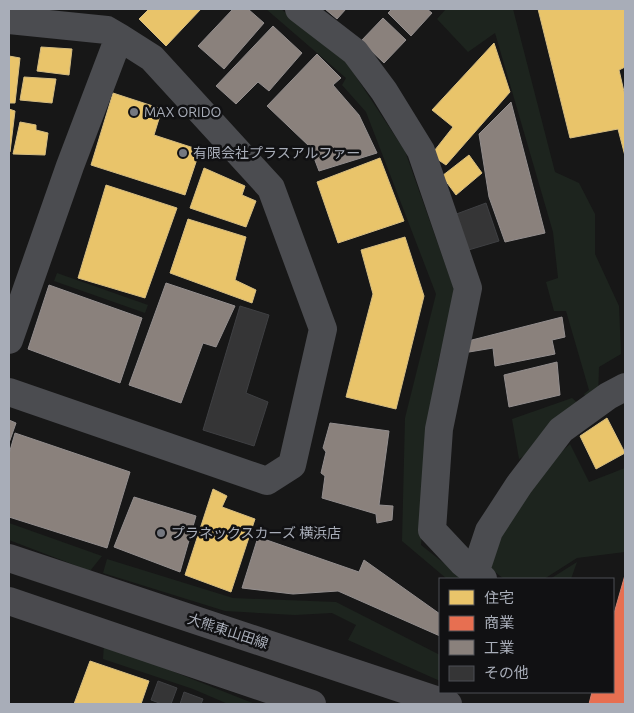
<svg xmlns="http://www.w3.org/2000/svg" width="634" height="713" font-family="Ubuntu,'Noto Sans JP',sans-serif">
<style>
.green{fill:#1d241e}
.homes{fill:#e9c46a;stroke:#d6bd81}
.shops{fill:#e76f51;stroke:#d48270}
.industry{fill:#8a817c;stroke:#938e8e}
.building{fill:#353536;stroke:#3f4043}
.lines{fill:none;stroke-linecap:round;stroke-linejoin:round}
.street{stroke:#4b4c50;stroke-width:28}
.secondary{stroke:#4a4a4e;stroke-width:28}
.poi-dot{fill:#757880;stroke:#111113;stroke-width:2}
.labels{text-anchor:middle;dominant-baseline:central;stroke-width:5;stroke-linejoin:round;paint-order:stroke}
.poi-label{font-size:14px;fill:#a8adb8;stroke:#111113;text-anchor:start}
.street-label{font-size:14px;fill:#a8adb8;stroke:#111113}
</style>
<rect width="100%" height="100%" fill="#171717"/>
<path class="green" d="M266,9H281L345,60L405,151L455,292L437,367L421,545L464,579H447L402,541L405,418L436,294L366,112L342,85L346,78Z
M446,9H513L555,172L579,183L595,214V254L619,306L621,354L599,367L598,398L588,402L584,394L589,390L566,311H554L546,282L558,278L553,232L495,33L468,52L437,19Z
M57,273L148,305L145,313L54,281Z
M572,398L581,406L533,451L519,459L512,419Z
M570,444L589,482L625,468V552L577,558L544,579H504L487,566L496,539L537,474Z
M9,523L102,556L90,571L9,540Z
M107,559L233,598L336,602L440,655V681L348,640L356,625L332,613L295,615L225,611L103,573Z
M577,562L571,579H550Z
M104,644L255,704H228L193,689L103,659Z"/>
<path class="homes" d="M149,9H201L166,46L139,19Z
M538,9H625V67L619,70L625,96V156L618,129L570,138Z
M494,43L510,92L446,165L431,155L453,127L432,110Z
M41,47L72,49L69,75L37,71Z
M9,56L20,58L15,103H9Z
M24,77L56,79L52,103L20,100Z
M113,93L162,109L154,135L200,150L185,195L91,165Z
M9,109L15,111L10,152H9Z
M20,122L36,125V130L48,133L45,155L13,154Z
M469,155L482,173L456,195L442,176Z
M380,158L404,221L338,243L317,182Z
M204,168L245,186L242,195L256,201L246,227L190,208Z
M106,185L177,208L145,298L78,278Z
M188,219L246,237L235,280L256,290L252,303L170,273Z
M405,237L424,296L396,409L346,397L373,294L361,250Z
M607,418L625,453L596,469L580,436Z
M213,489L227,496L222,507L255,519L231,592L185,575Z
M90,661L149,681L141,704H74Z"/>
<path class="shops" d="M625,575V704H589L592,692H613V617Z"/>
<path class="industry" d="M233,9H248L264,23L224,69L198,46Z
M325,9H346L337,19Z
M392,9H427L432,13L411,36L388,13Z
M383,18L406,40L384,63L361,41Z
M273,26L302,53L269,91L258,82L236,104L216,86Z
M317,54L341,78L333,85L359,115L377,153L319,171L310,147L267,106Z
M511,102L545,233L505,242L489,197L479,134Z
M166,283L235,306L216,347L203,343L181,403L129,385Z
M49,285L142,318L120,383L28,349Z
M562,317L565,337L552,340L555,354L495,366L493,348L469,352L468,341Z
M557,362L560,395L509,407L504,375Z
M9,420L16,423L9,443Z
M330,423L389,431L379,505L393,506L392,520L377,523L376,514L322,498L325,476L321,473L326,452L323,448Z
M15,433L130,472L107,548L9,517V454Z
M134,497L196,516L180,572L114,547Z
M258,537L359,572L364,560L440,614V636L338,591L293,594L242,588Z"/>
<path class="building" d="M486,203L499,241L465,251L451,216Z
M240,306L269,315L246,393L268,402L254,446L203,430Z
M158,681L177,688L171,704H162L151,700Z
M184,692L203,699L201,704H180Z"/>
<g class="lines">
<path class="street" d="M299,9L355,52L384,91L421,151L468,288L439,429L432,530L462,562L483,579
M9,20L107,30L119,37L152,58L271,188L323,329L292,465L267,481L9,392
M9,340L70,166L119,37
M475,573L489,531L519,485L561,430L608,396L625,387"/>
<path class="secondary" d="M9,558L448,704
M9,601L312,704"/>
</g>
<g class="poi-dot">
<circle cx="134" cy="112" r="5"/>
<circle cx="183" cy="153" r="5"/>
<circle cx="161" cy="533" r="5"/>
</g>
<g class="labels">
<g class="poi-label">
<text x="144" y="112">MAX ORIDO</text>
<text x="193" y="153">有限会社プラスアルファー</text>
<text x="171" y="533">プラネックスカーズ 横浜店</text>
</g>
<g class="street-label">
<text transform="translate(228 631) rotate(18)">大熊東山田線</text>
</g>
</g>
<rect width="634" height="713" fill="none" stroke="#a8adb8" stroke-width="20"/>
<rect x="439" y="578" width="175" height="115" fill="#111113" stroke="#4d4f55"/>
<rect x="449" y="590" width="25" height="15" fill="#e9c46a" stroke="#4d4f55"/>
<text x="484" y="603" font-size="15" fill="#a8adb8">住宅</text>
<rect x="449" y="616" width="25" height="15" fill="#e76f51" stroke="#4d4f55"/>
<text x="484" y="628" font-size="15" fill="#a8adb8">商業</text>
<rect x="449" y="640" width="25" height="15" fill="#8a817c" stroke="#4d4f55"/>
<text x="484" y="653" font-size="15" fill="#a8adb8">工業</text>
<rect x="449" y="666" width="25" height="15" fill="#353536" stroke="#4d4f55"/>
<text x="484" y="678" font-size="15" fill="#a8adb8">その他</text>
</svg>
